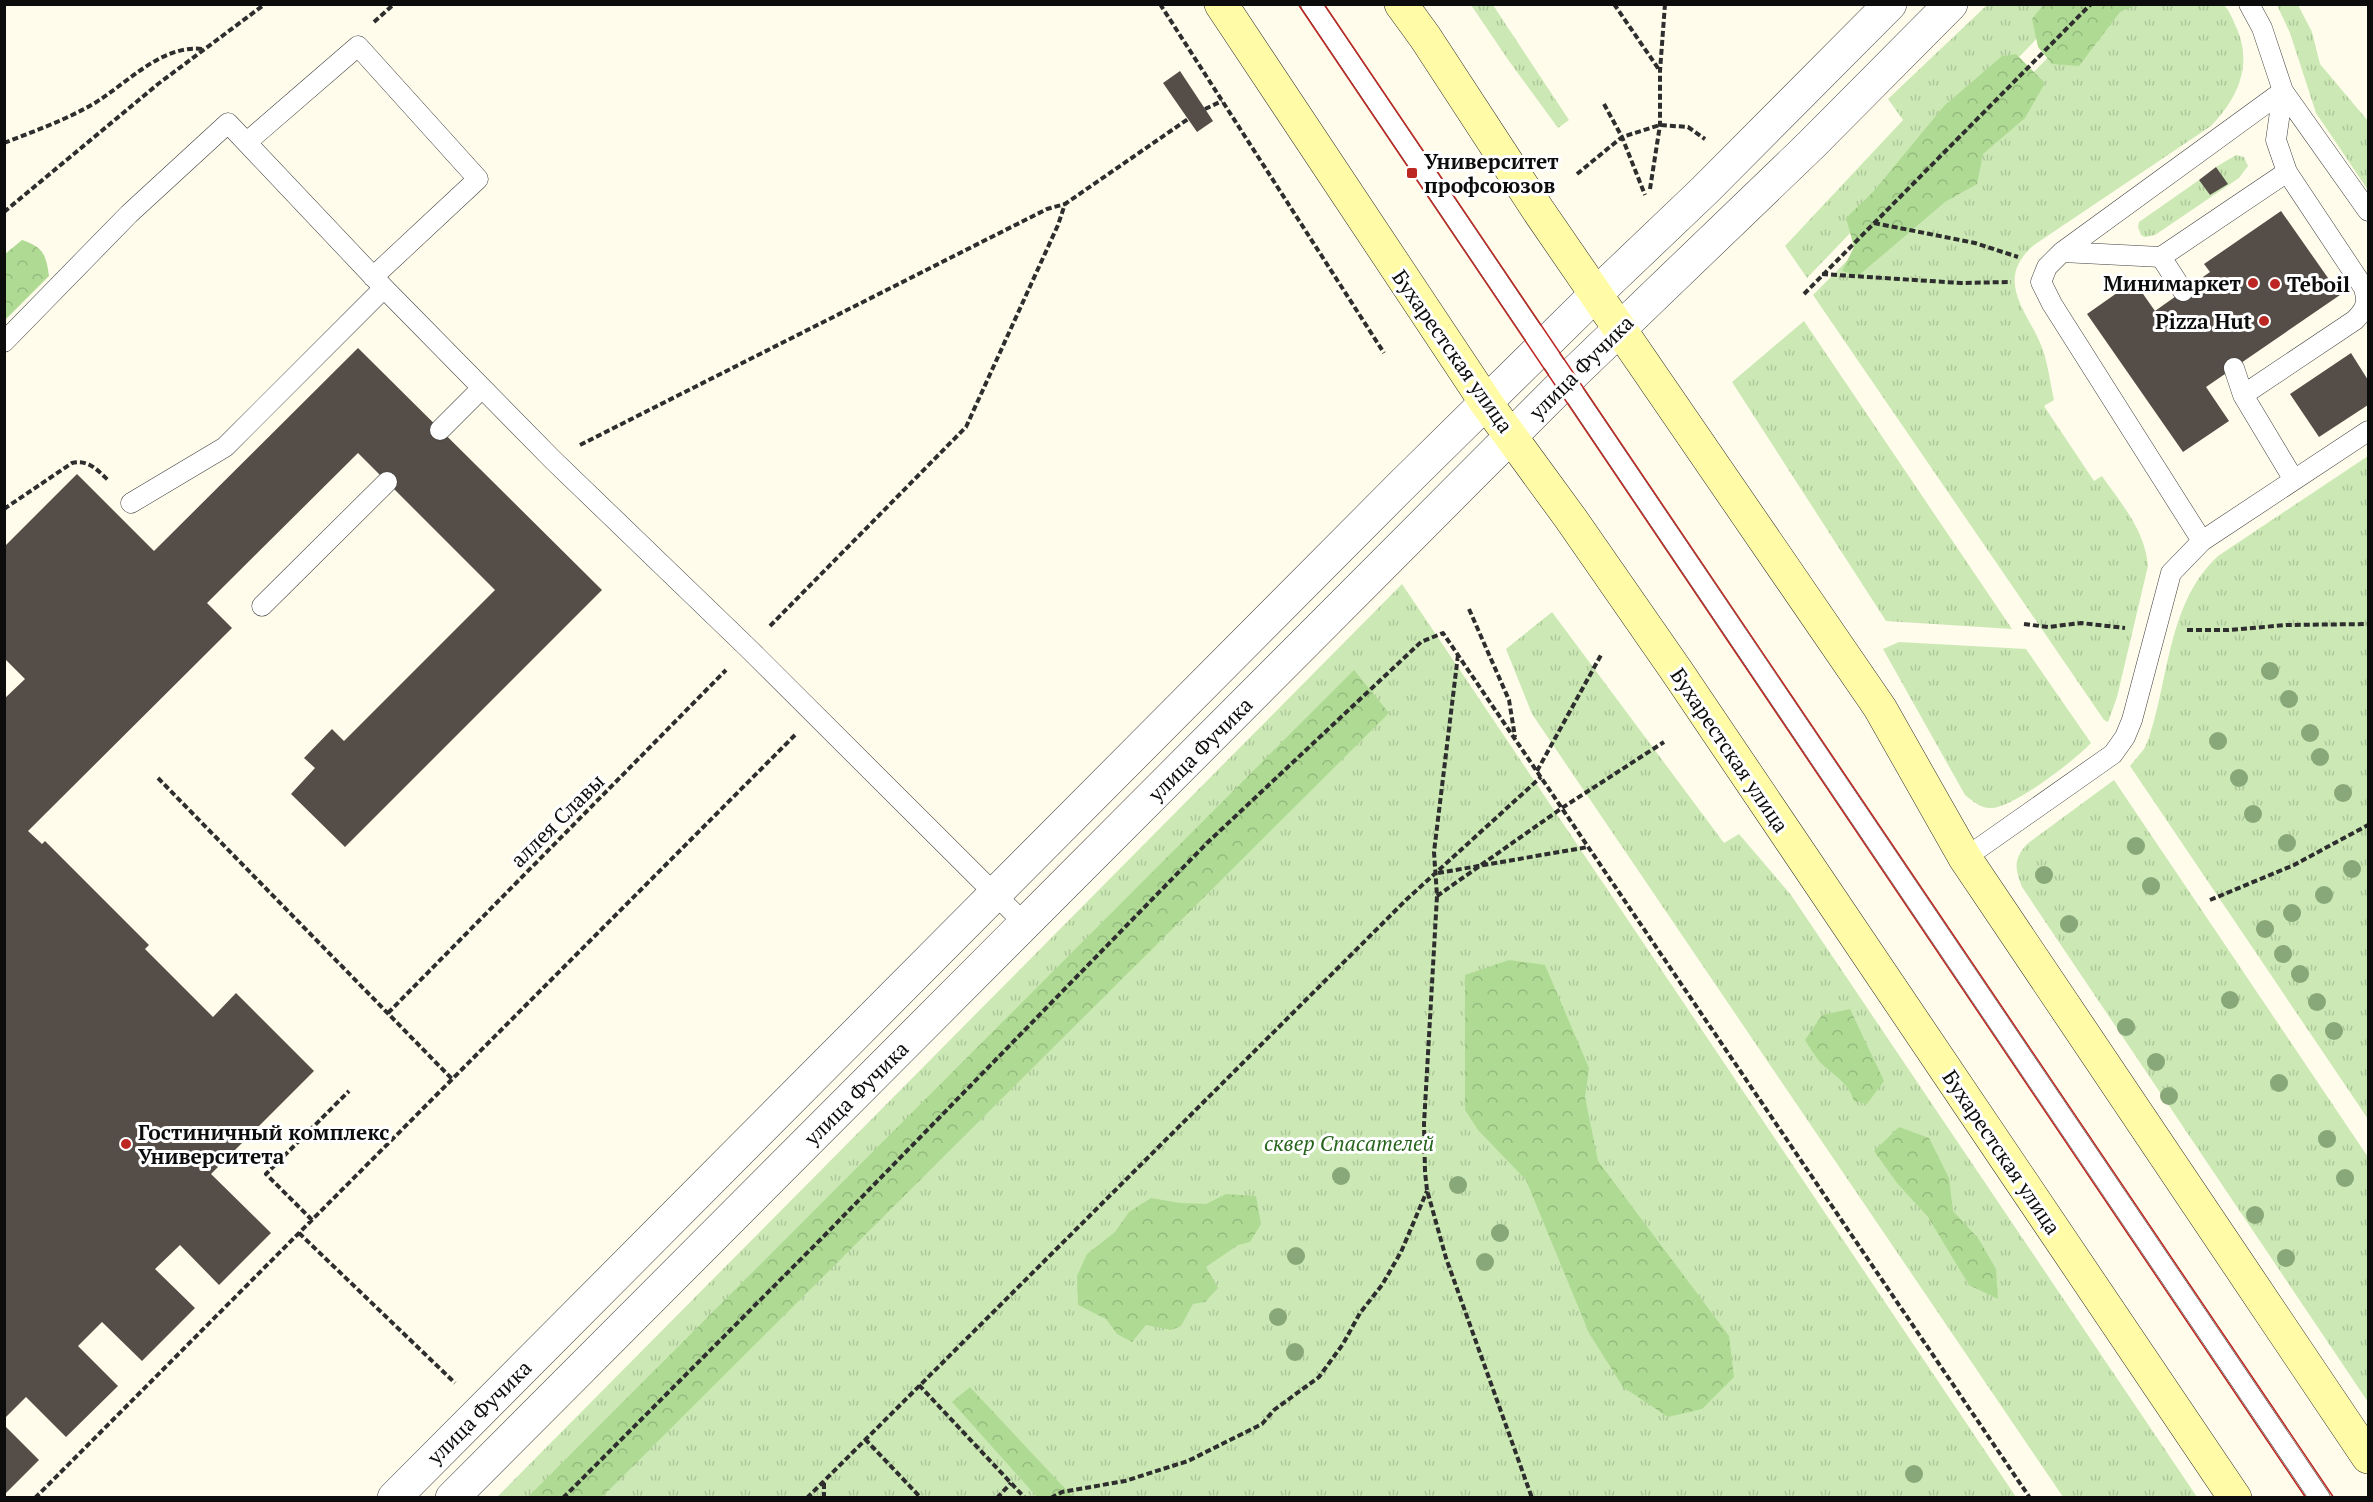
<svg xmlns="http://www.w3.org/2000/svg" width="2373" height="1502" font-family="'PT Serif',serif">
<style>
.grass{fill:url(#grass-tufts)}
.forest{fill:url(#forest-crowns)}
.building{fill:#554e48}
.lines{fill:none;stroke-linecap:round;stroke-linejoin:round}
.service-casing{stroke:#3f3f3f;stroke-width:21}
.minor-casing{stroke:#3f3f3f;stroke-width:34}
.secondary-casing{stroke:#2e2e2e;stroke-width:34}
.path{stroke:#2e2e2e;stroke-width:4;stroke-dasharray:6 3;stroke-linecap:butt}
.service{stroke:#fff;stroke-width:20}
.minor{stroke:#fff;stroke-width:33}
.secondary{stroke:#fffba6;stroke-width:33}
.tram{stroke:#bd2723;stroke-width:1.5}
.tree{fill:#88a879}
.poi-dot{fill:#bd2723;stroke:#fff;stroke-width:2}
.labels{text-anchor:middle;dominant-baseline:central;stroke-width:6;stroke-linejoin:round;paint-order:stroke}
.poi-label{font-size:21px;font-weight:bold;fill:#0c0c0c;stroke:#fff;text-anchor:start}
.street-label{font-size:21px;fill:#0c0c0c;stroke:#fff}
.park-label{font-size:21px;font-style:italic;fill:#26641c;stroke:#fff}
</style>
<defs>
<pattern id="grass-tufts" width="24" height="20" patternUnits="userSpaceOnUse" patternTransform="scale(1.5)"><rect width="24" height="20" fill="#cce9b5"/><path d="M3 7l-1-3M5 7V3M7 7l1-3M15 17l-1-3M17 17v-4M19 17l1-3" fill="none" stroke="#aec79a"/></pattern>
<pattern id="forest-crowns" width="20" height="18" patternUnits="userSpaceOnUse" patternTransform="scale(1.5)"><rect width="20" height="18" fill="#afda94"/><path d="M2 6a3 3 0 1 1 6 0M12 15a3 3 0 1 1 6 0" fill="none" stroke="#95ba7e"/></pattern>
</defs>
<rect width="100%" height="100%" fill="#fffceb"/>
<path class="grass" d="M2223,4C2230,11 2233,20 2237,29C2253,66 2237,99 2211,126L2034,245C1994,280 2026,309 2041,345C2048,362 2050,382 2054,400L2044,406L2094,481L2102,476C2122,505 2145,530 2148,566L2117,697L2108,722L2104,720L1813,295L2100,5Z
M1471,5H1493L1569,120L1558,128L1509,61Z
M1987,5H2069L1807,278L1785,246L1903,120L1888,99Z
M2277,5H2298L2312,32L2320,64L2368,121V190L2316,113L2290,33Z
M2236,155L2244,157L2248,166L2239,178L2155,235L2145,237L2141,235L2138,227L2139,222L2199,180L2210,195L2227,184L2216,167Z
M1804,321L2012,629L1886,621L1732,382Z
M2368,456V1119L2130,766L2144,749L2149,738C2169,678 2168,602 2218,556Z
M1402,584L2016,1497L496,1498Z
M1552,612L1724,843L1739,834L1791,895L2197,1497H2063L1532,714L1506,649Z
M1899,642L2026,649L2091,743C2074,761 2017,805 1993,808C1981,809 1974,802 1965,795L1883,649Z
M2114,780L2368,1157V1402L2022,887C2015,868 2013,860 2027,844Z"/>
<path class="forest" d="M2043,5V4L2136,5L2120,12L2079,66L2052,64L2038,47L2032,19Z
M2016,54L2045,83L2025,118L1983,154L1977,184L1945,202L1858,276L1842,271L1854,247L1846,218L1873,192L1944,106L2002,56Z
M22,240C43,247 46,254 49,276L5,320V254Z
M1354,670L1389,713L602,1497H528Z
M1509,960L1545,965L1589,1068L1585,1097L1598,1161L1729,1336L1734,1377L1702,1409L1668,1417L1623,1387L1589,1333L1526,1180L1478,1130L1465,1110V975Z
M1850,1009L1884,1081L1867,1104L1854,1101C1848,1081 1832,1075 1819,1061C1814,1054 1809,1047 1805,1040L1822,1015Z
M1899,1127L1929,1138L1949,1178L1953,1211L1978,1238L1996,1269L1998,1299L1969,1285L1928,1217L1897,1183L1874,1151Z
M1226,1194L1256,1196L1261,1224L1250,1242L1238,1245L1206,1267L1218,1288L1205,1302L1193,1304L1181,1326L1171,1330L1146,1325L1132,1342L1117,1334L1106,1319L1078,1305L1077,1276L1087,1254L1115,1232L1129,1212L1151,1198L1180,1203L1206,1204Z
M970,1387L1073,1497H1037L952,1402Z"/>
<path class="building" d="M1180,71L1213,121L1197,132L1163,83Z
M2216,167L2228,184L2210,195L2199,180Z
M2281,211L2340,295L2206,387L2229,421L2183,452L2087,314L2134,281L2155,311L2210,272L2204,264Z
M358,348L602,590L345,847L291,794L315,768L304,758L332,729L344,741L495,590L358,453L207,603L232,628L28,831L42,844L45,841L149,945L145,949L213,1017L236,993L314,1071L211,1174L271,1233L219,1285L180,1245L155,1269L195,1308L142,1361L102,1322L78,1346L118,1386L66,1437L26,1397L4,1419V699L25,679L4,658V547L77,474L154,551Z
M2351,353L2368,380V405L2319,437L2290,394Z
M4,1425L39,1460L4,1495Z"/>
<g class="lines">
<defs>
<path id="service" d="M1311,4L2320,1498
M247,142L358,46L478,179L373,277
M2368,211L2283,91L2062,252L2047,267L2041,282L2052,304L2202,541L2368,431
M2062,252L2161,257L2287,172
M2161,257L2183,291
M4,342L129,214L228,123L384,288L553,460L748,648L1025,924
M2234,368L2243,395L2294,480
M2243,395L2355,320C2366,309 2368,303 2364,288L2287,172L2276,140L2283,91L2262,28L2249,4
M440,430L482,388
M131,503L225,447L384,288
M262,606L387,482
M1965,858L2113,754L2125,737L2132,720L2171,573L2202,541"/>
<path id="minor" d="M394,1498L1401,486L1597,293L1705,190L1890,4
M452,1498L1574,373L1811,145L1951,4"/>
<path id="secondary" d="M1221,4L1487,404L1571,519L1678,673L2235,1498
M1401,4L1425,37L1538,210L1880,708L1965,858L2368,1457"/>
</defs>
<use href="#service" class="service-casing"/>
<use href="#minor" class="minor-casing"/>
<use href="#secondary" class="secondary-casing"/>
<path class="path" d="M1160,4L1384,353
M1614,4L1660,71
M374,22L394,4
M1604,104L1622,137L1645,195
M1205,109L1222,101
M4,143C32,132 60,122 86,108C123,89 158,44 203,49
M1577,174L1622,137L1660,125L1688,127L1705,139
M1650,189L1660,125V71L1665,4
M4,212L158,84L265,4
M1874,223L1975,243L2018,257
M1822,274L1961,283L2011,282
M1804,294L2091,4
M580,445L1047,209L1065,204
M4,509L72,463C89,459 98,471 109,481
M1469,609L1509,700L1515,737
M2024,624L2048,627L2081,623L2125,628
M770,626L966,427L1058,225L1065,204L1188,119
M2187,630H2228L2287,625L2368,624
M1458,655L1434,852L1437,896L1424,1124L1425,1172L1427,1190L1446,1258L1532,1498
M1537,771L1601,655
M158,778L452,1079
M1438,873L1588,847
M1437,896L1562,808L1664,742
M2210,900L2294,865L2368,825
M388,1013L726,670
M312,1220L266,1174L349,1091
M299,1233L455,1383
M919,1385L1025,1498
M865,1439L921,1498
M35,1498L795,735
M563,1498L821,1239L1208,842L1421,642L1443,633L2030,1498
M807,1498L1407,899L1541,777
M824,1498V1481
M997,1498L1011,1483
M1051,1498L1062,1492L1125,1481L1188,1461L1262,1424L1274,1410L1319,1377L1343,1344L1360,1313L1382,1285L1401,1252L1427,1191"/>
<use href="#service" class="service"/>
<use href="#minor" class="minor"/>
<use href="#secondary" class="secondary"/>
<path class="tram" d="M1298,4L2306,1498
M1324,4L2334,1498"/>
</g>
<g class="tree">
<circle cx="2270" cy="671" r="9"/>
<circle cx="2289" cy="699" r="9"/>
<circle cx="2310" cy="733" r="9"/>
<circle cx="2218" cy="741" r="9"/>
<circle cx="2320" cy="757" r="9"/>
<circle cx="2239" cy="778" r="9"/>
<circle cx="2343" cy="793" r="9"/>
<circle cx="2253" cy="814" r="9"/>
<circle cx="2287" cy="843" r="9"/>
<circle cx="2136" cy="846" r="9"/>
<circle cx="2352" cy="869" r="9"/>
<circle cx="2044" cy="875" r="9"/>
<circle cx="2151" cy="886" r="9"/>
<circle cx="2324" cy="895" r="9"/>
<circle cx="2292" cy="913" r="9"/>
<circle cx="2069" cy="924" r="9"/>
<circle cx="2265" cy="929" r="9"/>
<circle cx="2283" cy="954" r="9"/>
<circle cx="2300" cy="974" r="9"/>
<circle cx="2230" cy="1000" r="9"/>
<circle cx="2317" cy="1002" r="9"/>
<circle cx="2126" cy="1027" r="9"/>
<circle cx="2334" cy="1031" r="9"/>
<circle cx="2156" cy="1062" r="9"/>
<circle cx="2279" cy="1083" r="9"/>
<circle cx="2169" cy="1096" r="9"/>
<circle cx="2327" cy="1139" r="9"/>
<circle cx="1341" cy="1176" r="9"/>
<circle cx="2345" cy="1178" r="9"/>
<circle cx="1458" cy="1185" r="9"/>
<circle cx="2255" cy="1215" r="9"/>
<circle cx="1500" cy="1233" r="9"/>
<circle cx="1296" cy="1256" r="9"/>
<circle cx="2286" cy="1258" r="9"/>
<circle cx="1485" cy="1262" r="9"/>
<circle cx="1278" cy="1317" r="9"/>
<circle cx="1295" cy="1352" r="9"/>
<circle cx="1914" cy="1474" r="9"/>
</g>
<g class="poi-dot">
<rect x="1406" y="167" width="12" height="12" rx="3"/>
<circle cx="2253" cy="283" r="6"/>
<circle cx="2275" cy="284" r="6"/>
<circle cx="2264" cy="321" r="6"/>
<circle cx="126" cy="1144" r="6"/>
</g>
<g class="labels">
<g class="poi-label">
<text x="1424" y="161">Университет<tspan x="1424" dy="24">профсоюзов</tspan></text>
<text x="2241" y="283" text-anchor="end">Минимаркет</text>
<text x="2287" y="284">Teboil</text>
<text x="2252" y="321" text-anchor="end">Pizza Hut</text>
<text x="138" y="1132">Гостиничный комплекс<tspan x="138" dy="24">Университета</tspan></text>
</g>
<g class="street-label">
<text transform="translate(1453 351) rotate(55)">Бухарестская улица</text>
<text transform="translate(1581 367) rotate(-45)">улица Фучика</text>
<text transform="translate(1200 749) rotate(-45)">улица Фучика</text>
<text transform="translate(1730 750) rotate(56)">Бухарестская улица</text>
<text transform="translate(557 820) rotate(-45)">аллея Славы</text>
<text transform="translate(856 1093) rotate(-45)">улица Фучика</text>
<text transform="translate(2002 1152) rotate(56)">Бухарестская улица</text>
<text transform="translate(479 1412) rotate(-45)">улица Фучика</text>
</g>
<g class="park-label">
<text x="1349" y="1143">cквер Спасателей</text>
</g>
</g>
<rect width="2373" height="1502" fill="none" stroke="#0c0c0c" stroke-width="12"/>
</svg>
